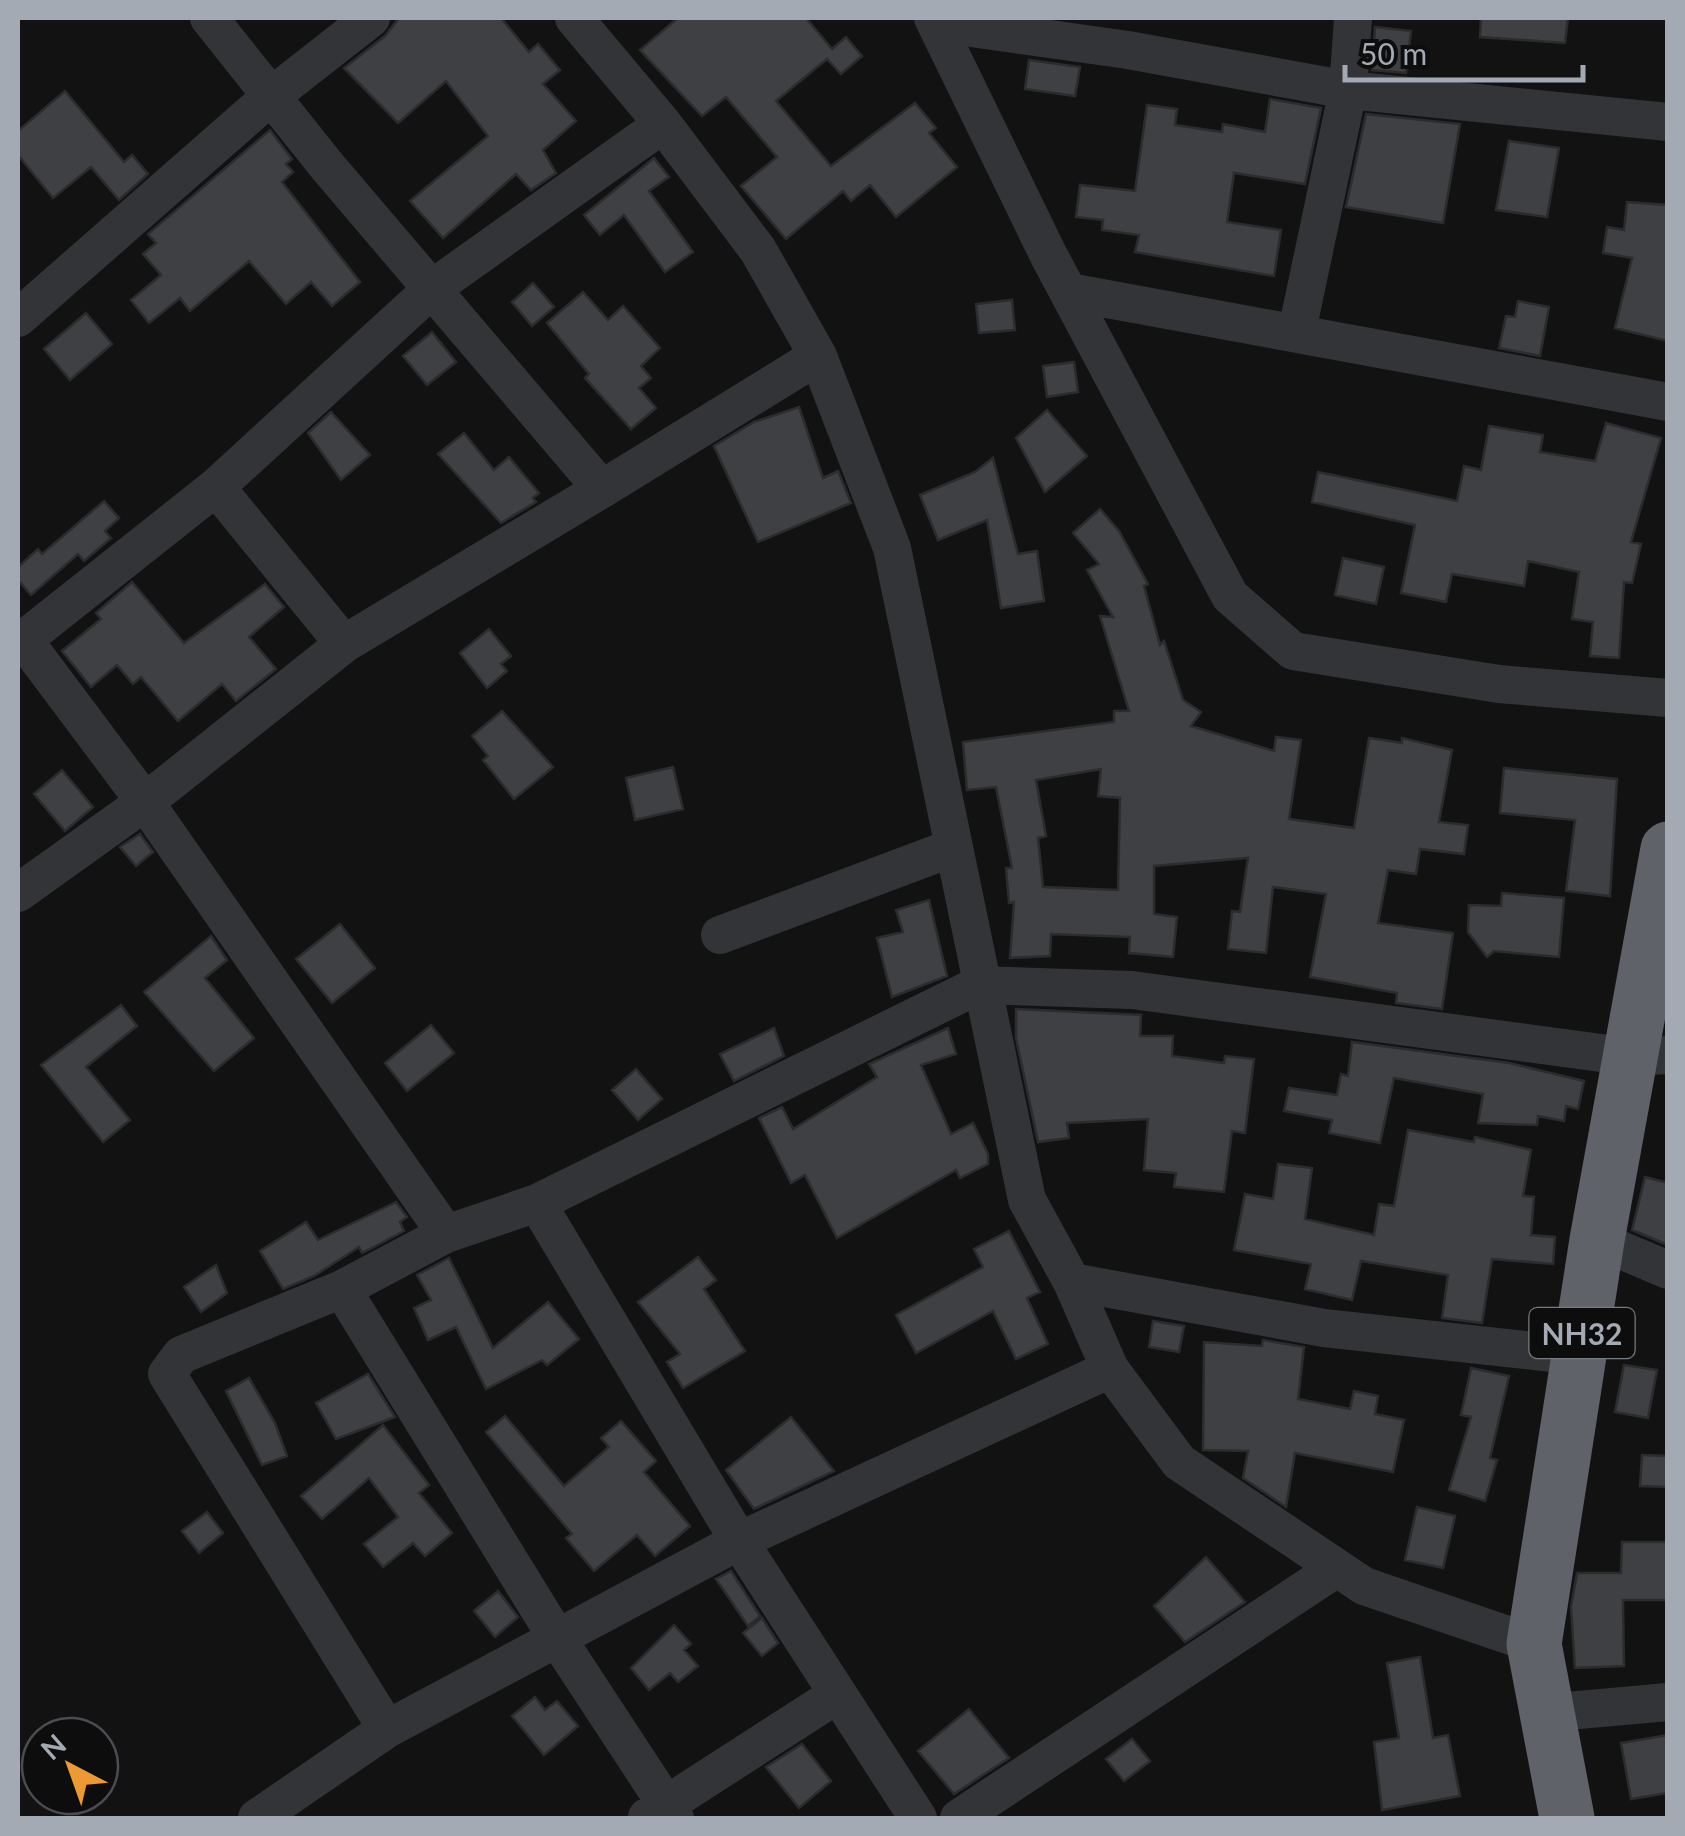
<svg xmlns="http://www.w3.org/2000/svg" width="1685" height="1836" font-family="Lato,sans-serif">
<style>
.building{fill:#3e4043;stroke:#2c2c2f;stroke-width:2.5;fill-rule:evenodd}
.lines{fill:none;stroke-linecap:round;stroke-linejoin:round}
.street{stroke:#333438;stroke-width:38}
.highway{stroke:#5f6369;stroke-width:55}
.labels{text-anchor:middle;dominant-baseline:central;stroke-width:8;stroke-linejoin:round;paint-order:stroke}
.shield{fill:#0d0d0e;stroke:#767b82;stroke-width:2.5}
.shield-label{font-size:30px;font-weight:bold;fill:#a3aab3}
</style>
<rect width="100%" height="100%" fill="#121213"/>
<path class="building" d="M399,18H501L529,52L538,44L560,70L543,84L576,121L543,150L556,173L531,190L516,174L443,238L410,201L488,136L446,81L398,123L344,68L385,36Z
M678,18H806L832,49L846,37L862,56L841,74L827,59L776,101L831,166L915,103L936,128L929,133L957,167L896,217L870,185L851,201L843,191L786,239L741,186L777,157L726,97L702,116L640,50Z
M1481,18H1568L1565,43L1480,37Z
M1375,27L1411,31L1406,73L1372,70Z
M1029,60L1080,67L1075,96L1025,89Z
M65,91L124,162L132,155L148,174L119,200L91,167L53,198L18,155V131Z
M1270,99L1321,108L1305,184L1234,173L1227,222L1281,230L1274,276L1135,252L1139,235L1102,230L1103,220L1076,217L1080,185L1135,191L1147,105L1177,109L1175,125L1222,132L1223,124L1265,132Z
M1366,114L1460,124L1443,223L1346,207Z
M270,130L292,159L286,164L293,172L282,182L360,282L332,306L311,282L286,304L249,261L190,311L180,298L149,323L131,300L161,275L143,254L156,243L148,234Z
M1509,141L1559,148L1547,217L1496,210Z
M654,158L669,177L649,191L693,252L665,272L624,215L600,235L584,215Z
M1627,202L1668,205V341L1615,328L1632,258L1603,253L1607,227L1624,230Z
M533,283L554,307L532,326L512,302Z
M583,292L608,320L623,306L660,348L641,366L651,378L639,388L656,408L631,429L585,378L589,374L547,323Z
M1012,300L1015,330L979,333L976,304Z
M1518,301L1549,307L1540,356L1499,348L1506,316L1515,317Z
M86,313L112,344L70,380L44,349Z
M432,332L456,362L427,385L403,356Z
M1074,362L1078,392L1047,397L1043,366Z
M799,407L823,478L838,471L851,503L758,542L714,446L754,422Z
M1047,410L1087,456L1045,492L1016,438Z
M331,412L370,455L341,480L308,433Z
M1606,423L1661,438L1631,542L1641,544L1632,583L1624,582L1619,658L1590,656L1593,622L1572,619L1579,572L1528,561L1524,586L1452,574L1446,602L1401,593L1415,525L1312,502L1318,472L1457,501L1464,466L1481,470L1489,426L1543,435L1540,452L1595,461Z
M464,433L494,470L509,457L539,493L533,498L536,502L501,523L438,454Z
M993,458L1018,554L1037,551L1044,601L1001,608L987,520L938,540L920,495L975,472Z
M104,501L119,518L105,531L111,538L84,561L78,554L31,595L18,580V567L38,549L42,554Z
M1100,509L1119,531L1148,584L1144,586L1160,645L1164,641L1183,700L1201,712L1191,726L1274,751L1276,737L1301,740L1289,819L1354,828L1369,738L1402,743V738L1452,750L1439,822L1468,825L1464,854L1420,849L1416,874L1388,870L1378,923L1453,933L1442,1009L1396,1003L1397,993L1310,977L1326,894L1273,887L1266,953L1228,949L1232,911L1240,912L1248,858L1154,866V914L1177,917L1173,957L1129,953L1130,937L1051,934L1050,956L1010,958L1014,902L1009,903L1006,868H1012L996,787L967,790L963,742L1114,722V711H1129L1100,616L1113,617L1087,570L1099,564L1073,533ZM1101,769L1098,796L1120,798L1118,890L1043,887L1038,838L1046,836L1036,780Z
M1343,558L1384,567L1376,604L1335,595Z
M132,582L184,643L265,584L284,607L249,637L276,669L236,701L222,684L178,721L141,677L133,684L117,665L91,687L62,651L101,619L96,613Z
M489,629L511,656L501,664L507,671L487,688L460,653Z
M502,711L553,767L514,799L483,760L488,756L472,736Z
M673,767L683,809L635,820L626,778Z
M1504,768L1617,779L1610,896L1566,891L1575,820L1500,813Z
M62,770L93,807L65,831L34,794Z
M140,834L153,852L136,866L120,847Z
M1502,893L1564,898L1559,957L1494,951L1487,957L1468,932L1469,905L1501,906Z
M929,900L947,976L892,997L877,938L903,932L896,910Z
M340,924L375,968L332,1003L296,959Z
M211,936L227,960L205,978L254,1038L214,1071L144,992Z
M121,1005L137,1026L86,1067L130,1120L103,1142L41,1065Z
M1016,1009L1141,1015L1140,1036H1173L1172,1056L1224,1063L1225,1056L1254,1059L1245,1133L1232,1131L1224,1192L1174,1187L1176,1173L1144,1170L1148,1119L1067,1123L1069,1138L1038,1142L1016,1038Z
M431,1025L454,1053L407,1091L385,1063Z
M774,1028L784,1056L734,1081L720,1054Z
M948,1028L956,1054L921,1065L951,1134L973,1123L988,1154V1164L960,1178L956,1170L837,1238L805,1175L791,1183L759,1118L782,1107L793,1129L877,1077L869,1064Z
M1352,1042L1509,1063L1584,1081L1578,1109L1566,1106L1564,1121L1538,1116L1537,1125L1478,1123L1483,1094L1394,1078L1380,1143L1329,1133L1332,1120L1284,1111L1289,1088L1337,1095L1341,1074L1348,1076Z
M636,1069L662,1099L638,1120L612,1090Z
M1408,1130L1474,1142L1475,1137L1531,1150L1523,1196L1534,1197L1531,1235L1555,1237L1553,1264L1492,1259L1482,1323L1442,1318L1448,1275L1361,1261L1352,1300L1305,1289L1311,1264L1234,1250L1245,1194L1273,1199L1278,1164L1312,1168L1305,1219L1374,1235L1379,1204L1394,1206Z
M1645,1177L1668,1183V1245L1632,1230Z
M396,1202L407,1217L400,1222L404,1231L362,1253L359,1247L314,1276L283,1289L260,1251L306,1222L318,1240Z
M1009,1231L1040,1292L1027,1298L1048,1344L1016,1359L993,1311L916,1353L896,1315L983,1267L974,1249Z
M698,1257L716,1280L704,1289L745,1351L683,1388L667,1362L680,1354L638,1302Z
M449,1258L493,1348L548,1302L579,1339L547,1365L542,1360L486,1389L456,1327L428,1340L414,1308L431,1300L417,1275Z
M216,1265L227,1293L201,1312L184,1287Z
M1153,1321L1184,1326L1179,1352L1149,1347Z
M1263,1340L1304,1347L1298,1399L1350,1409L1354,1391L1378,1396L1375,1414L1404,1420L1393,1472L1295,1453L1286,1507L1243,1478L1248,1451L1203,1450L1204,1342L1262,1346Z
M1624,1365L1657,1370L1648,1418L1615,1412Z
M1471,1368L1509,1376L1490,1458L1497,1460L1485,1501L1449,1490L1471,1417L1461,1415Z
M368,1374L395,1417L336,1439L316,1403Z
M249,1378L275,1423L287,1456L262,1465L226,1391Z
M505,1416L564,1486L609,1447L601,1438L621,1421L656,1461L644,1472L690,1526L655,1556L637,1535L594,1571L566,1538L572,1534L486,1432Z
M791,1417L834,1471L754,1509L726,1470Z
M383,1425L429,1485L419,1493L452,1533L425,1556L413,1543L383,1567L364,1544L398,1517L369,1478L322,1519L301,1496Z
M1642,1455L1668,1456V1487L1640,1486Z
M1417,1507L1455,1516L1443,1568L1405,1560Z
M207,1512L223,1533L199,1553L182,1531Z
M1622,1542H1668V1600H1623L1624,1666L1575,1668L1571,1607L1577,1573H1621Z
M1206,1557L1245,1602L1185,1642L1154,1606Z
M731,1571L760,1616L748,1626L716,1579Z
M498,1591L518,1617L495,1637L474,1611Z
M762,1618L778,1643L762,1656L743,1633Z
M674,1625L691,1644L684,1650L698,1666L678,1682L670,1673L649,1690L631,1668Z
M1420,1657L1433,1738L1448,1735L1460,1796L1382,1810L1374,1742L1399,1738L1387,1663Z
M535,1697L545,1710L557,1701L578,1726L544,1755L512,1716Z
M969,1709L1009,1758L954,1794L918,1751Z
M1668,1735V1793L1631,1799L1621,1743Z
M1132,1739L1150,1761L1124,1781L1106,1759Z
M802,1744L831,1781L799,1808L766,1767Z"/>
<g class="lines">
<path class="street" d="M209,18L327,166L602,489L818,356
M574,18L663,124L758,250L818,356L892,548L1027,1200L1072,1282L1110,1369L1179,1462L1364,1586L1534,1644
M933,18L1049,256L1230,596L1293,651L1499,684L1668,698
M936,23L1128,50L1348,90L1668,122
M1069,292L1668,402
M18,318L270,97L371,18
M1297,331L1348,90L1353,18
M216,487L344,644
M23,639L145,802L446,1234
M18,644L216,487L433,288L663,124
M18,893L145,802L344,644L602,489
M720,935L952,848
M537,1203L739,1541L918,1818
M1597,1240L1668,1270
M1072,1282L1324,1328L1579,1356
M342,1289L557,1638L675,1818
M1545,1713L1668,1702
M387,1729L167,1374L181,1355L342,1289L446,1234L537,1203L979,985L1132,990L1631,1057L1668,1055
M647,1817L838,1694
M257,1818L387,1729L739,1541L1110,1369
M959,1818L1337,1568"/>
<path class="highway" d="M1567,1818L1534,1644L1597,1240L1668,849"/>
</g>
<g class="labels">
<rect class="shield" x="1529.5" y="1308" width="105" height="50" rx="8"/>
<g class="shield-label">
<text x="1582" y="1333">NH32</text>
</g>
</g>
<rect width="1685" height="1836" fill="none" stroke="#a3aab3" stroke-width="40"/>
<g transform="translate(70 1766) rotate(319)"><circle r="48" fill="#0d0d0e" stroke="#494c50" stroke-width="2.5"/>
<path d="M0-8L18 38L0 25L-18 38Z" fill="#ec9a31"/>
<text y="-15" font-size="28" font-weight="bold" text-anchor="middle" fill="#a3aab3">N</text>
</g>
<path d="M1345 65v15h238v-15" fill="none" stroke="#a3aab3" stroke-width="5"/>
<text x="1360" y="65" font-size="30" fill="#a3aab3" stroke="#0d0d0e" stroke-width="8" paint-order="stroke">50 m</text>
</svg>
